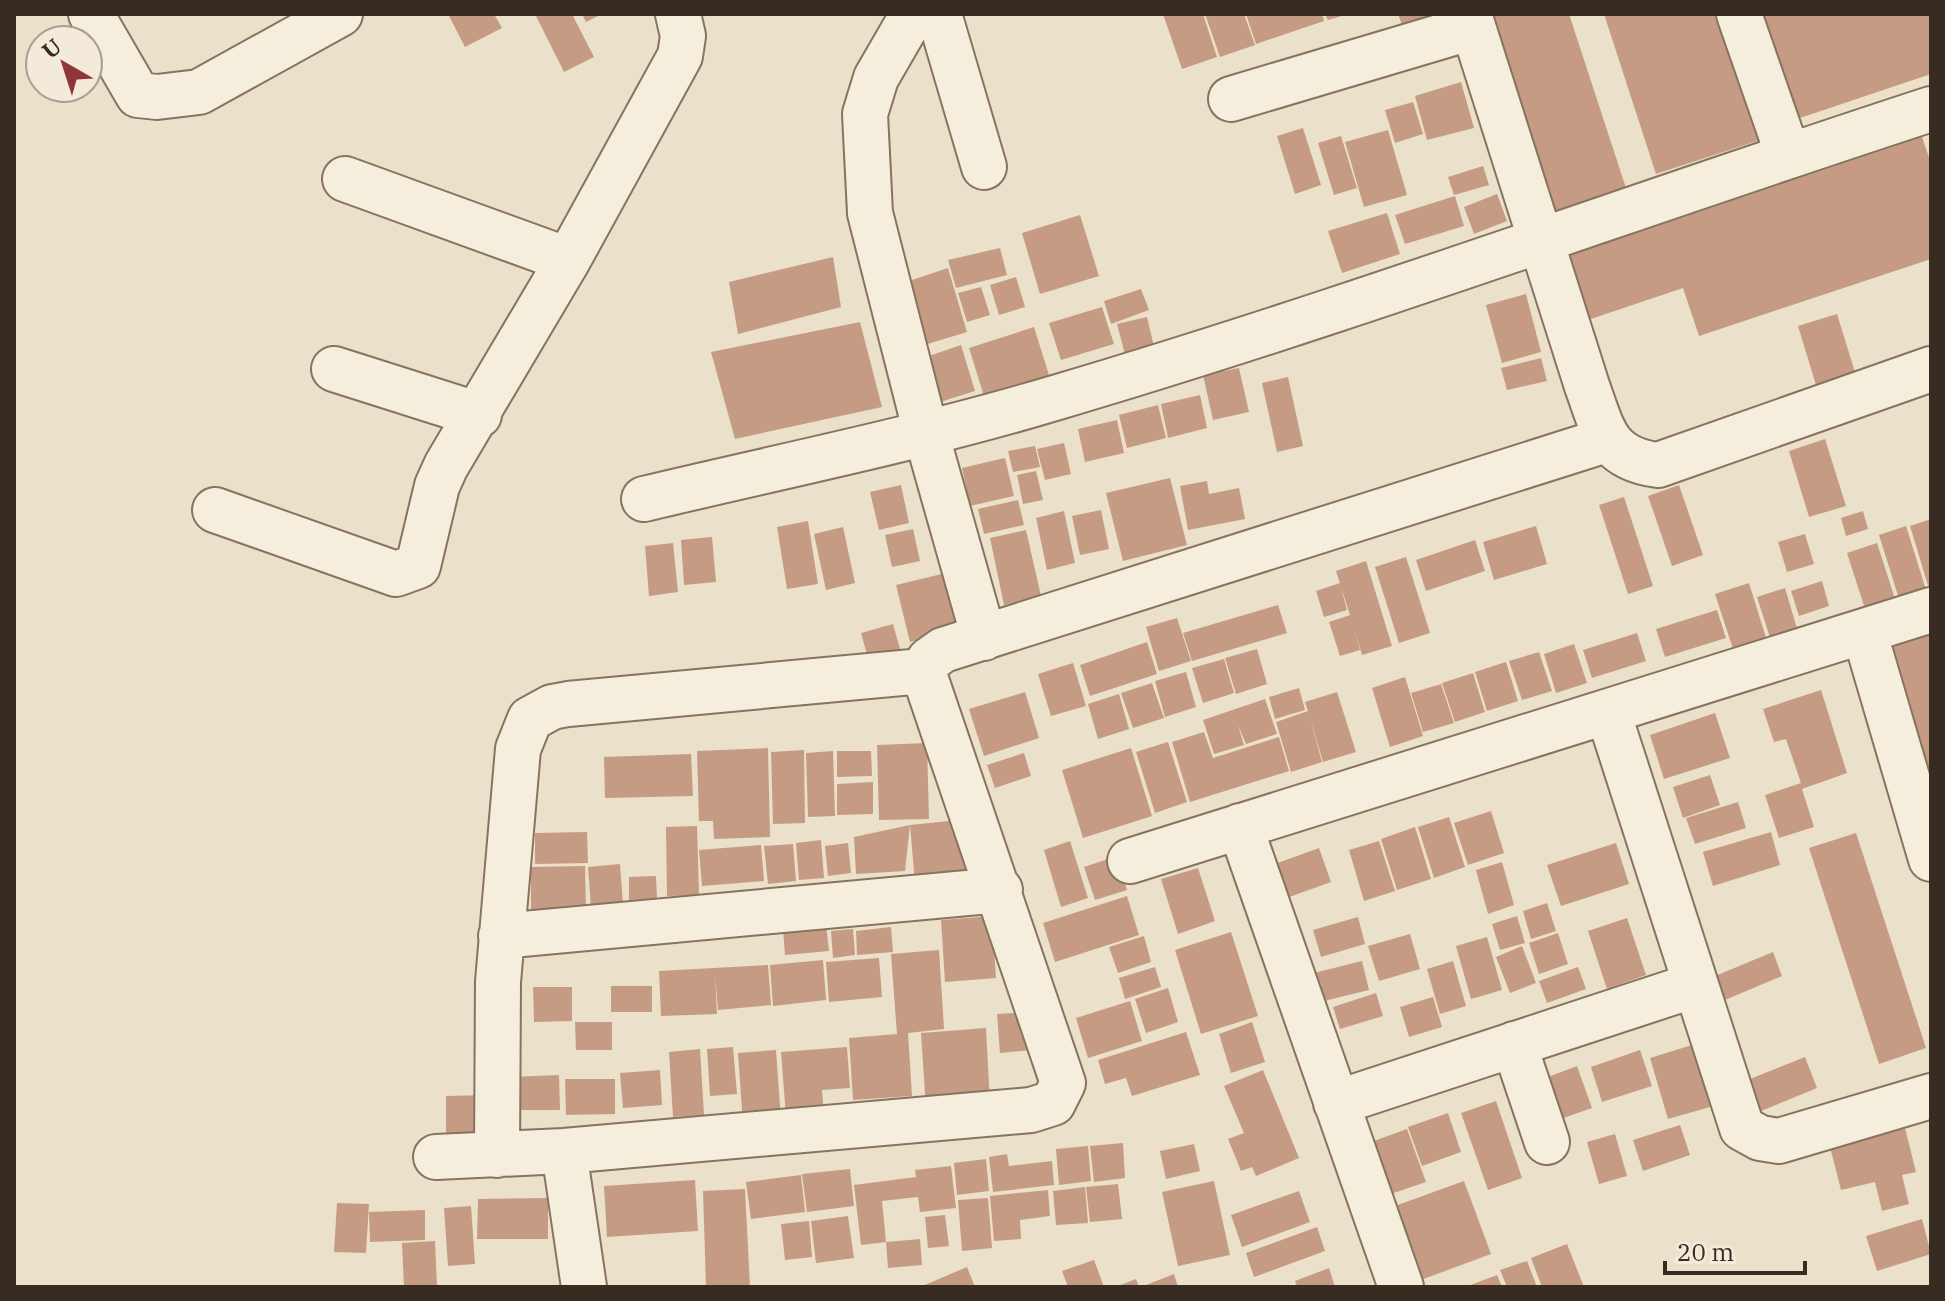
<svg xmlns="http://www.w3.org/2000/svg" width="1945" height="1301" font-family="'IBM Plex Serif',serif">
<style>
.building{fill:#c59c83}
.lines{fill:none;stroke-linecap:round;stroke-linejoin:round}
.minor-casing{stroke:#867360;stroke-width:48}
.minor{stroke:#f6eedc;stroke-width:44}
</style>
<rect width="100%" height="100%" fill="#ebe0ca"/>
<path class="building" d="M448,14H494L502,28L465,47Z
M535,14H572L594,57L564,72Z
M582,14H602L586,22Z
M1163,14H1203L1217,57L1182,69Z
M1205,14H1244L1255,45L1220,57Z
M1246,14H1322L1324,21L1256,44Z
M1325,14H1344L1345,15L1328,20Z
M1398,14H1442L1403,28Z
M1480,14H1569L1626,188L1545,214Z
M1604,14H1719L1760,140L1656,174Z
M1760,14H1931V74L1794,120Z
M1461,82L1474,128L1427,140L1415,96Z
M1413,102L1423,134L1395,143L1385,110Z
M1303,128L1321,185L1295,194L1277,136Z
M1388,130L1407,195L1364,207L1345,142Z
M1921,134L1931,163V259L1699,336L1683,288L1579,323L1558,254Z
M1341,136L1357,188L1334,195L1318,143Z
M1483,166L1489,185L1454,195L1448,177Z
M1497,194L1507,221L1474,234L1464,207Z
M1455,196L1464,226L1405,244L1395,215Z
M1387,213L1400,254L1342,273L1328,231Z
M1080,215L1099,276L1040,294L1022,233Z
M1000,248L1007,275L956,288L948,260Z
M833,257L841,307L738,334L729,282Z
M948,268L967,332L918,347L900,284Z
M1016,277L1025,307L999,315L990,285Z
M981,287L990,315L967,322L958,293Z
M1141,289L1149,310L1111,324L1104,301Z
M1526,294L1541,352L1502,363L1486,305Z
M1102,307L1114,344L1061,360L1049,323Z
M1837,314L1858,382L1819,395L1798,326Z
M1147,317L1156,355L1127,362L1117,324Z
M860,322L882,407L735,439L711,352Z
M1034,327L1053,388L988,409L969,348Z
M961,345L975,391L940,402L926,357Z
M1541,358L1547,381L1507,390L1501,368Z
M1239,368L1249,412L1213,420L1203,375Z
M1288,377L1303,446L1277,452L1262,383Z
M1200,395L1207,428L1168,438L1161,404Z
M1158,405L1166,438L1127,448L1119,415Z
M1117,420L1124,453L1085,462L1078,429Z
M1825,439L1846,506L1809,517L1789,451Z
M1064,443L1071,474L1045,480L1037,449Z
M1035,446L1040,467L1013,472L1008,451Z
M1005,458L1014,496L970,506L962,468Z
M1036,471L1043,500L1023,504L1017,475Z
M1170,478L1187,545L1123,561L1106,493Z
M1207,481L1209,494L1239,488L1245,519L1188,530L1180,486Z
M901,485L909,523L879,530L870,492Z
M1679,485L1703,555L1672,566L1648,496Z
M1624,497L1653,586L1628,594L1599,505Z
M1018,500L1024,525L984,534L978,509Z
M1101,510L1109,549L1080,555L1072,516Z
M1064,511L1075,563L1047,570L1036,518Z
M1863,511L1868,529L1846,536L1841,518Z
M1931,519V592H1930L1910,526Z
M808,521L818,584L787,589L777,527Z
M1536,526L1547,564L1494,580L1483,542Z
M1906,526L1927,593L1900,602L1879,535Z
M843,527L855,583L826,590L814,534Z
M913,529L920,561L892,567L885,535Z
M1026,530L1041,596L1004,605L990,538Z
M1805,534L1814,564L1787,572L1778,542Z
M712,537L716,582L684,585L681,540Z
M1475,540L1485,571L1426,591L1416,560Z
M673,543L678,592L649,596L645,546Z
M1877,543L1896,602L1866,612L1847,553Z
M1406,557L1430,633L1399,643L1375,567Z
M1366,561L1392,646L1362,655L1354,628L1360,650L1340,656L1329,622L1350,615L1341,587L1347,610L1324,617L1316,591L1340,583L1336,571Z
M946,573L960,629L910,642L896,585Z
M1822,581L1829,606L1799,616L1791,591Z
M1749,583L1767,641L1734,652L1715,594Z
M1785,588L1799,635L1772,644L1757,597Z
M1278,605L1287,633L1192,661L1183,633Z
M1717,610L1726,638L1665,657L1656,629Z
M1177,618L1191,661L1159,671L1146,627Z
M1931,618V804L1882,632Z
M893,624L902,656L870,665L861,633Z
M1637,633L1646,661L1592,678L1583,650Z
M1147,642L1157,674L1090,696L1080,665Z
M1574,644L1587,683L1556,693L1544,654Z
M1257,649L1267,684L1236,694L1225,658Z
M1539,652L1552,691L1522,700L1509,661Z
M1224,659L1234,693L1203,703L1192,668Z
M1506,662L1518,701L1487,711L1475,672Z
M1073,663L1086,706L1051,716L1038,674Z
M1186,672L1196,707L1165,717L1155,681Z
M1473,673L1485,712L1455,722L1442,683Z
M1405,677L1423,736L1390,747L1372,688Z
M1152,683L1164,718L1133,728L1121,693Z
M1441,684L1454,723L1423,732L1411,693Z
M1299,688L1305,710L1275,719L1269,697Z
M1821,690L1847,773L1802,789L1814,827L1779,838L1765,795L1801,783L1786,739L1774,742L1763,709Z
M1025,692L1039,738L984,756L969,709Z
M1337,692L1356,752L1323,762L1310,718L1322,762L1291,772L1276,722L1308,711L1305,702Z
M1119,694L1129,729L1098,739L1088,704Z
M1265,699L1277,734L1246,744L1238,725L1244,745L1214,754L1203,720Z
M1715,713L1730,758L1664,779L1650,735Z
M1204,732L1213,758L1279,737L1289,771L1190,802L1172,742Z
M1168,742L1187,802L1155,813L1136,752Z
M927,743L929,819L879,820L877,745Z
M768,748L770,837L714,839L713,821H699L697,751Z
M1131,748L1152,816L1083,838L1062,770Z
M804,750L805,823L773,824L771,752Z
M833,751L835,816L808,817L806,753Z
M837,751H871L872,776L837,777Z
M1024,753L1031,776L995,788L987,765Z
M691,754L693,796L605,798L604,757Z
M1710,775L1720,805L1683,818L1673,787Z
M873,782V814L837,815V784Z
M1738,802L1746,828L1695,844L1686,818Z
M1491,811L1504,853L1468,865L1454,823Z
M1449,817L1465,867L1434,878L1418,827Z
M968,819L973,889L916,894L910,825Z
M910,825L905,871L856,874L854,837Z
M697,826L699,895L667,896L666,827Z
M1415,827L1431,879L1397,890L1381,839Z
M587,832L588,863L535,864V833Z
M1771,832L1780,865L1713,886L1703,852Z
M1856,833L1926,1048L1879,1064L1809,848Z
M821,840L824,878L799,880L796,843Z
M1070,841L1088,898L1061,907L1044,850Z
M1379,841L1395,891L1364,901L1349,850Z
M848,843L851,873L828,876L825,846Z
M1616,843L1629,884L1561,906L1547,865Z
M793,844L796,881L768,884L764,846Z
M761,845L764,881L702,886L699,850Z
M1319,848L1331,882L1281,900L1269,866Z
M1117,856L1127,890L1095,900L1084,867Z
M1502,862L1514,905L1488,914L1476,870Z
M620,864L624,919L592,922L588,867Z
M585,866L586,909L531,910V867Z
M1198,868L1215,921L1178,934L1161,879Z
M656,876L657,899L629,900V877Z
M1127,896L1139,935L1055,962L1043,923Z
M1547,903L1556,931L1531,939L1523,911Z
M992,916L996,978L945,982L941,920Z
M1517,916L1525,943L1500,950L1492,924Z
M1358,917L1365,944L1321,957L1313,930Z
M1627,918L1646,975L1607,989L1588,931Z
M826,924L829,951L785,955L783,929Z
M891,927L893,952L857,955L856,931Z
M853,929L855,955L833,958L831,931Z
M1231,932L1258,1016L1201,1034L1175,950Z
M1558,933L1568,964L1539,974L1529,943Z
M1410,934L1420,969L1379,981L1368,946Z
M1144,936L1151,962L1118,973L1109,947Z
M1487,937L1502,990L1471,999L1456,946Z
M1522,946L1536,983L1510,993L1496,957Z
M939,950L944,1029L908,1033L912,1096L853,1100L849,1038L897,1034L891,954Z
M1773,952L1782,976L1725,1000L1715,976Z
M879,958L882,997L829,1002L826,962Z
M823,960L826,1000L773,1006L770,965Z
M1362,961L1369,990L1316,1003L1310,974Z
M1453,961L1466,1006L1440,1014L1427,969Z
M768,965L771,1005L718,1010L715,975L717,1014L661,1016L659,971Z
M1155,967L1161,987L1125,999L1119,978Z
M1578,967L1586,989L1547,1003L1539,981Z
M611,986H652V1012H611Z
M533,987H572V1021L534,1022Z
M1168,988L1178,1022L1146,1033L1135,999Z
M1376,993L1383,1016L1340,1029L1333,1007Z
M1433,997L1442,1027L1409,1037L1400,1007Z
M1130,1001L1142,1041L1088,1058L1076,1018Z
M1030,1012L1033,1050L1000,1053L997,1014Z
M575,1022H612V1050H576Z
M1252,1022L1265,1062L1231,1073L1219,1034Z
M986,1028L990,1103L926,1108L921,1033Z
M1186,1032L1200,1075L1132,1096L1126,1078L1105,1084L1098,1060Z
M1692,1045L1710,1107L1668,1119L1650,1058Z
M733,1047L737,1094L710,1096L707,1049Z
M847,1047L850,1088L822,1090L824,1115L786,1117L781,1052Z
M700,1049L704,1115L673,1117L669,1052Z
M776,1050L781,1120L743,1124L738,1053Z
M1640,1050L1652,1086L1602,1102L1591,1067Z
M1805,1057L1817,1088L1756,1113L1745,1081Z
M1577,1066L1592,1108L1555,1121L1540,1080Z
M660,1070L662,1105L623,1108L620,1073Z
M1263,1070L1299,1158L1256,1176L1252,1167L1241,1171L1228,1139L1244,1133L1224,1086Z
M559,1075L560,1110H511V1077Z
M565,1079H615V1114L566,1115Z
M488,1095L489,1137L446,1138V1096Z
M1496,1101L1522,1178L1488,1190L1461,1113Z
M1448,1113L1461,1152L1422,1166L1408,1127Z
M1680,1125L1690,1155L1643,1171L1633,1140Z
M1905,1128L1916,1172L1902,1175L1909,1204L1882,1211L1875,1182L1841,1190L1830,1147Z
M1407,1129L1426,1182L1379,1198L1360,1146Z
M1615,1134L1627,1176L1599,1184L1587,1142Z
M1123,1143L1125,1178L1094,1182L1090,1146Z
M1194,1144L1200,1171L1166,1179L1160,1151Z
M1088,1146L1091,1181L1059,1185L1056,1149Z
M1007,1154L1009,1166L1052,1161L1054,1185L993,1192L989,1157Z
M986,1159L989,1191L957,1195L954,1163Z
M951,1166L956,1208L920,1212L918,1197L882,1201L886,1242L861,1245L854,1185L916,1177L915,1170Z
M850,1169L854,1206L807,1212L802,1174Z
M801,1175L805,1212L751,1219L746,1182Z
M695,1180L698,1231L607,1237L604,1186Z
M1214,1181L1230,1255L1178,1266L1162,1192Z
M1464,1181L1491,1254L1410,1284L1384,1210Z
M1118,1184L1122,1219L1090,1222L1086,1187Z
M1085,1187L1088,1223L1056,1225L1053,1191Z
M745,1189L750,1287H706L703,1191Z
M1048,1190L1050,1216L1020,1220L1021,1239L994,1241L990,1196Z
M1299,1191L1310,1222L1242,1247L1231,1215Z
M548,1198V1239H477L478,1199Z
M988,1198L992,1248L962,1251L958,1200Z
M337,1203L369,1204L366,1253L334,1252Z
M471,1206L475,1264L448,1266L444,1208Z
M425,1210V1240L370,1242L369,1212Z
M945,1215L949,1246L928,1248L925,1217Z
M848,1216L854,1258L816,1263L811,1221Z
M1922,1219L1931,1254L1877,1271L1866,1236Z
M809,1221L812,1257L785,1260L781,1224Z
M1317,1227L1325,1251L1254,1277L1246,1253Z
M920,1239L922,1265L888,1268L886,1242Z
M435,1241L437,1287H404L402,1243Z
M1567,1244L1584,1287H1542L1531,1258Z
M1094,1260L1104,1287H1068L1062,1271Z
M1527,1261L1537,1287H1507L1500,1270Z
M967,1267L975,1287H920Z
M1329,1268L1335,1287H1297L1295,1281Z
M1174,1274L1178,1287H1141Z
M1497,1275L1502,1287H1465Z
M1136,1279L1139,1287H1115Z"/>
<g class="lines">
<defs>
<path id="minor" d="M91,14L138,95L157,97L199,92L340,14
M913,14L876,78L865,114L870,213L926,433L984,638
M939,14L984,167
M1469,14L1587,386C1603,430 1606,458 1658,465L1931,369
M1739,14L1788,155
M1231,99L1473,27
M345,179L568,260
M334,369L479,415
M644,499C782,466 922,438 1058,397C1352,310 1639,204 1931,109
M215,510L396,574L418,566L437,486L446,466L568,260L680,56L683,36L678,14
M1864,631L1931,859
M1608,712L1742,1128L1760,1138L1779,1141L1931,1096
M1240,826L1401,1287
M1130,861L1931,610
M501,936L1000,890
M1514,1044L1547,1142
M1336,1103L1695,985
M564,1151L584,1287
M497,1155L498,982L518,749L530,719L552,707L568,704L923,671
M436,1157L564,1151L1031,1110L1053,1103L1063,1083L923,671L929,660L943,650L1606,440"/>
</defs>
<use href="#minor" class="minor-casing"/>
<use href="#minor" class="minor"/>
</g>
<rect width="1945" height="1301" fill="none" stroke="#382c22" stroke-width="32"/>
<g transform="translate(64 64) rotate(321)"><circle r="38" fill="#f3ead9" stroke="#a89e90" stroke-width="2"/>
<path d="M0-6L14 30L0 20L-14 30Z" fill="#903539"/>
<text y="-12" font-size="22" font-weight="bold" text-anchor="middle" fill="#382c22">U</text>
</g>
<path d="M1665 1261v12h140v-12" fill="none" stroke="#382c22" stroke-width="4"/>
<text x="1677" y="1261" font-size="24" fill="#382c22" stroke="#f3ead9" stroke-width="6" paint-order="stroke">20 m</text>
</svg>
